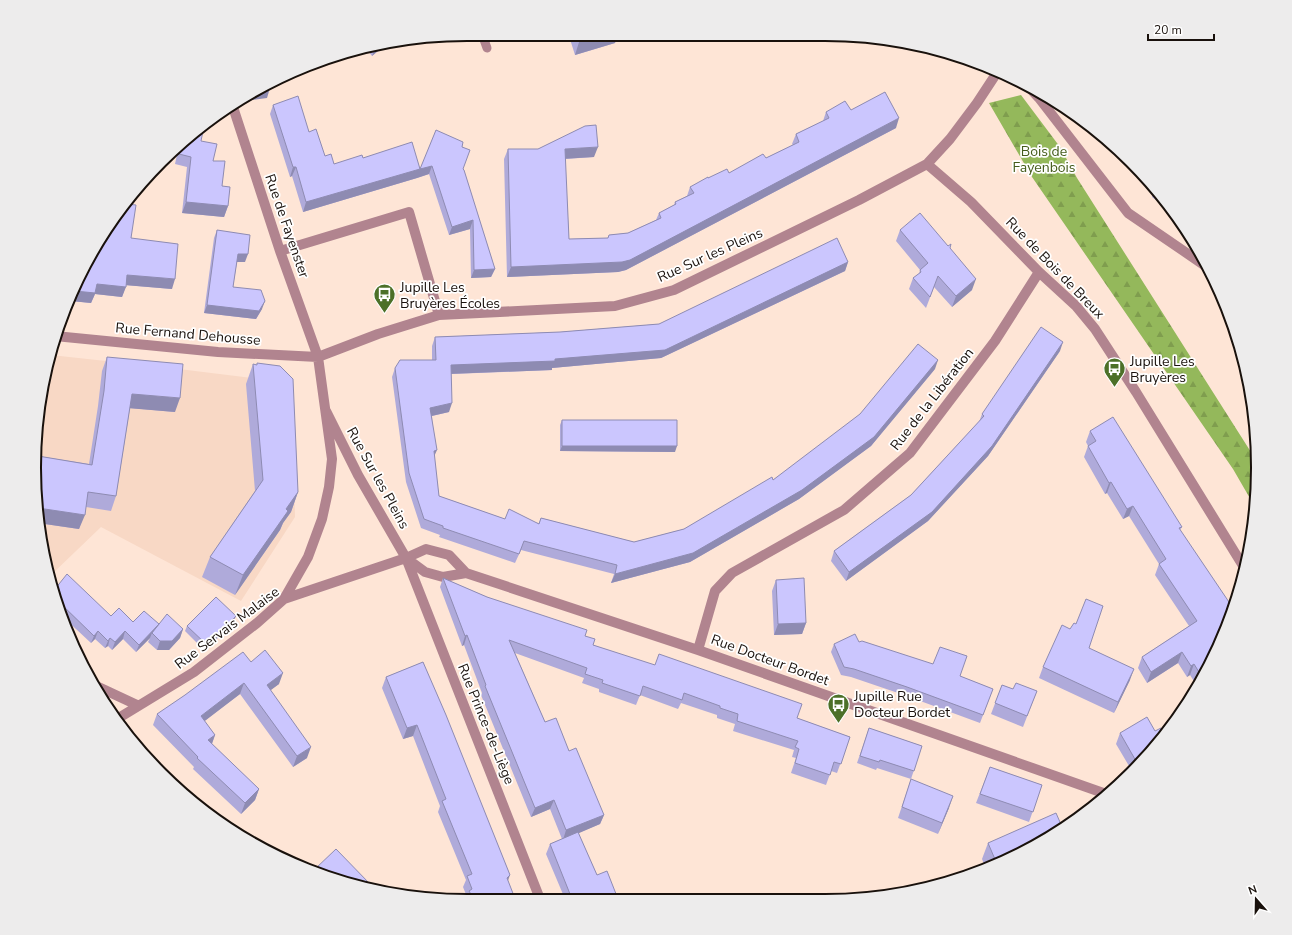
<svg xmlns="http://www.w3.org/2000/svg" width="1292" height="935" font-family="'Nunito Sans',sans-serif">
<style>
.built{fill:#f8d8c5}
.forest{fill:url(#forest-firs)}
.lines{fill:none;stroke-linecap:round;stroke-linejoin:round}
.lane{stroke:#b1848f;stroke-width:9}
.street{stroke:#b1848f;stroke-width:10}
.wall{fill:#afaada}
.shaded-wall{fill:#8e8bb2}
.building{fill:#cbc6fe;stroke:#8e8bb2}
.labels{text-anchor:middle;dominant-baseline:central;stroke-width:3.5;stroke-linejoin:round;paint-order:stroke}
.park-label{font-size:14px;fill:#455c1b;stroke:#fff}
.street-label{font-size:14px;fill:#19110c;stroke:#fff}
.poi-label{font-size:14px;fill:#19110c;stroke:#fff;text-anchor:start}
.rim{fill:none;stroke:#19110c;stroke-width:2}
</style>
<defs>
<pattern id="forest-firs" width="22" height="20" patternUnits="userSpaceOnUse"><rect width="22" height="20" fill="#94b85b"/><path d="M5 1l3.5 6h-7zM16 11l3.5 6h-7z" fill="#7f9d4e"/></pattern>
</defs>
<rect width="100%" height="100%" fill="#fee5d6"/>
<path class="built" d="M51,355L179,369L277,381L292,399L295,517L241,601L101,527L51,575L38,524V411Z"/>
<path class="forest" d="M1021,95L1060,147L1077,178L1256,460L1257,496L1255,507L1233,469L1032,177L989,103Z"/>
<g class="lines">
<path class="lane" d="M482,34L487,48"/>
<path class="street" d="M1027,85L1039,98L1128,213L1207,267
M232,104L280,251L318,357L332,459L329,487L322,519L308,557L284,599
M927,164L971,202L1039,272L1076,306L1095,329L1136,392L1245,569
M280,251L409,212L439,315
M55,336L218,352L318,357L378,334L439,315L615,306L674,290L859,200L927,164L950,139L977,103L998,71
M326,411L358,475L406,558L540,899
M406,558L425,572L443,577L466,573
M698,650L715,591L732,573L844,510L910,453L995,341L1039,272
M92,684L137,705
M117,719L194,672L257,623L284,599L406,558L426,549L449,555L466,573L698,650L1109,795"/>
</g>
<path class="wall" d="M556,34H618L615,43L575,55L569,36L558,39Z
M385,45L372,56L365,47Z
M273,105L309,132L325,156L334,164L363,158L420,169L417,178L303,212L292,176L290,177L270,114Z
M851,110L896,128L626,270L618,272L507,277L504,159L508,149L594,157L565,159L569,239L608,238L609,235L628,233L656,220L659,213L674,205L675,202L687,196L690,187L708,178L729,173L766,158L793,145L792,144L796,134L823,121L826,112Z
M200,130L201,141L213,161L228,206L224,217L182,213L187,167L175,164L178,150Z
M436,130L462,147L463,169L495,269L491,277L471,278L470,229L449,235L429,174L417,178Z
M1155,189L1171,211L1152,197Z
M217,230L245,262H237L233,287L262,309L256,319L204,313L214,238Z
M900,230L950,248L972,290L952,307L934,287L926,308L909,289L913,278L919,274L920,270L896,241Z
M131,238L172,289L126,285L122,297L95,294L91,303L71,301L72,292L79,276Z
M848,262L845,271L661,358L552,368V370L451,374L449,412L432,416L434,456L439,496L505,519L539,523L541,518L634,542L684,529L773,480L935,369L871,446L799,499L690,562L611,583L614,574L521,550L515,563L439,537L440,535L421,528L406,482L392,377L395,368L432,360V346L435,337L560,332L659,324Z
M1060,351L988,456L928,521L846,581L831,561L834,551L911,495L979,422L982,414Z
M107,357L175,412L130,408L116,496L111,511L86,507L79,529L38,523V456L89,464L98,406L102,371Z
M253,364L298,492L291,512L283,523L280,530L235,595L202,577L210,557L255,491L246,384Z
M562,420L675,452L560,451V425Z
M1090,431L1182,527L1180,530L1213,659L1197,686L1190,675L1187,677L1178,663L1147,683L1138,668L1142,657L1189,626L1155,575L1159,564L1129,516L1123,519L1107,493L1105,494L1084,457L1088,446L1086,442Z
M443,578L487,597L585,636L593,645L797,718L850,737L837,773L831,771L826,785L791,773L796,758L792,757L794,750L733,731L735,724L717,718V715L681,703L678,709L640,695L636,705L599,692V689L582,683L584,678L515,653L545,722L569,751L604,815L600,824L578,833L597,875L618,899H565L546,854L550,844L562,839L550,809L531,817L481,695L482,693L464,645L462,646L440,587Z
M776,580L806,623L802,634L774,635L772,591Z
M55,589L111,616L133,622L159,624L183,629L180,638L169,650H157L148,642L150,638L136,652L123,639L112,650L108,646L105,648L95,639L91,643L62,616Z
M236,616L233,622L205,651L185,631L187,626Z
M859,642L960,676L993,689L980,723L904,695L851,677L841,675L831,652L834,644Z
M1089,648L1130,680L1114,713L1039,678L1043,667Z
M251,662L279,684L270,690L307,758L293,767L240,694L204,721L215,735L212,744L259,789L255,800L241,814L193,769L194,767L153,725L157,714Z
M423,662L510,875L466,900L467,897L463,887L466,880L438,812L440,806L413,736L403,739L382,688L386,677Z
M1002,685L1013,689L1037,691L1023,727L991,714Z
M869,728L922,746L911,779L949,808L938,834L898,818L911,779L877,768L876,770L857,763Z
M1155,731L1165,735L1132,771L1116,744L1120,733Z
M990,767L1042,785L1029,822L976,803Z
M1063,829L991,868L986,869L982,859L988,843Z"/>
<path class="shaded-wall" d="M559,34H570L569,36L558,39Z
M596,34H618L615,43L575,55L580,39Z
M385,45L372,56L376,46Z
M270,88L267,98L244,101L246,97L258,90Z
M899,118L896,128L626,270L618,272L507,277L511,267L622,262Z
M598,147L594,157L561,159L565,149Z
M432,166L429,174L417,178L420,169Z
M293,167H296L292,176L290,177Z
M420,169L417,178L303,212L306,202Z
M186,202L228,206L224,217L182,213Z
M473,220L470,229L449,235L452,227Z
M238,254H248L245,262H235Z
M848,262L845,271L661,358L552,368V370L448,374L451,365L555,359Z
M495,269L491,277L471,278L474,270Z
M127,275L175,279L172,289L124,285Z
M976,279L972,290L952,307L956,296Z
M97,284L126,287L122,297L95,294L91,303L71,301L75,291Z
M265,301L262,309L256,319L204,313L207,305Z
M1063,342L1060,351L988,456L928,521L846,581L849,572Z
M938,360L935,369L871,446L799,499L690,562L611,583L615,574L693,553Z
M132,394L180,398L175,412L127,408Z
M452,403L449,412L427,417L430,408Z
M562,446H677L675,452L560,451Z
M437,450L433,459L434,451Z
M1111,482L1107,493L1105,494L1109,483Z
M298,492L291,512L283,523L280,530L235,595L243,575L286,509Z
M1133,506L1129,516L1123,519L1127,509Z
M38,508L85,515L79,529L38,523Z
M236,616L233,622L205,651L207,645Z
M806,623L802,634L774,635L778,624Z
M159,624L152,633L150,638L136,652L139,645Z
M183,629L180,638L169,650H157L160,641Z
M98,631L95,639L91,643L94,636Z
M125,631L123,639L112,650L115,642Z
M467,635L464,645L462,646L465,636Z
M110,638L108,646L105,648L108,641Z
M1182,652L1178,663L1147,683L1151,672Z
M1194,664L1190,675L1187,677L1191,666Z
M1134,669L1130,680L1114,713L1118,702Z
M283,673L279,684L263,696L267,685Z
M244,683L240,694L197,727L201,716Z
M417,725L413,736L403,739L407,728Z
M215,735L211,746L208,740Z
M311,747L307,758L293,767L297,756Z
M259,789L255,800L241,814L245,803Z
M953,796L949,808L938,834L942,823Z
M554,800L550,809L531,817L535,808Z
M604,815L600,824L563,840L566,830Z
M510,875L506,886L507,878Z"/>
<path class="building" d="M579,34H596L580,39Z
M269,84L270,88L258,90Z
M885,92L899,118L630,260L622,262L511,267L508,149H538L585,126L596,125L598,147L565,149L569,239L608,238L609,235L628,233L661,218L659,213L676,204L675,202L694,193L690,187L708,177V178L727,169L729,173L763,154L766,158L799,142L796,134L829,118L826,112L845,101L851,110Z
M298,96L309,132L316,129L325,156L331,154L334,164L362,155L363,158L412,142L420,169L306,202L296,167H293L273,105Z
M200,130L203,131L201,141L217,144L213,161H225L222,186L230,187L228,206L186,202L191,157L179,154L180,148Z
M436,130L463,142L462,147L470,150L463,169L464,170L495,269L474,270L473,220L452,227L432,166L420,169Z
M127,204L136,205L131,238L178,244L175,279L127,275L126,287L97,284L95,293L75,291L76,283L79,276Z
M920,213L948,246L951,244L950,248L976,279L956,296L938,276L930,297L913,278L921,272L920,270L928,263L900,230Z
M217,230L250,235L248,254H238L233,287L261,290L265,301L259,311L207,305Z
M837,238L848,262L665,350L555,359V361L451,365L452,403L430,408L437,450L434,451L439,496L505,519L509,509L539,524L541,518L634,542L684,529L772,477L773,480L860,414L918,344L938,360L874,437L802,490L693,553L615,574L617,565L524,541L519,554L443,528V526L424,519L409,473L395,368L400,360H436L435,337L560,332L659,324Z
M1041,327L1063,342L992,446L932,512L849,572L834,551L911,495L984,416L982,414Z
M107,357L183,364L180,398L132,394L116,496L88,492L85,515L38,508V456L92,465L104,391Z
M257,363L280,366L293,379L298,492L286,509L288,511L243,575L210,557L263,480L253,364L257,365Z
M1113,417L1182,527L1179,528L1233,608L1213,659L1202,677L1194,664L1191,666L1182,652L1151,672L1142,657L1197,621L1159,564L1166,559L1133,506L1127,509L1111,482L1109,483L1088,446L1096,441L1090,431Z
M562,420H677V446H562Z
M67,574L111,616L119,608L133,622L144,611L159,624L139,645L125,631L115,642L110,638L108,641L98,631L94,636L59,602L55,589Z
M443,578L487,597L587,630L585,636L595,639L593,645L655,665L659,654L802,704L797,718L850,737L841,764L834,762L830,775L795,763L799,749L795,747L798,741L737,721L738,714L720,708V706L684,693L682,700L643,686L640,696L602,683L603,680L585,674L587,668L509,640L545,722L556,718L569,751L576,748L604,815L566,830L554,800L535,808L485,686L486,685L467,635L465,636Z
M804,578L806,623L778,624L776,580Z
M216,597L236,616L207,645L187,626Z
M1086,599L1103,606L1089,648L1134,669L1118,702L1043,667L1062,625L1070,629L1074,623L1076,624Z
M167,614L183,629L172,641H160L152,633Z
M855,634L859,642L862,641L933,664L940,647L967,656L960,676L993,689L983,715L907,687L854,669L844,667L834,644Z
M265,650L283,673L267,685L311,747L297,756L244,683L201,716L215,735L208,740L259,789L245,803L197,758L198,757L157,714L185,695L243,652L251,662Z
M423,662L446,715L510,875L507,878L514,896V900H466L472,896L469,891L472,889L467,876L472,874L442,801L446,799L417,725L407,728L386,677Z
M1016,683L1037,691L1027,716L995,703L1002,685L1013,689Z
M1147,717L1155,731L1161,728L1165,735L1139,763L1136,761L1120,733Z
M869,728L922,746L914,771L880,760L879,762L860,756Z
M990,767L1042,785L1033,812L980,794Z
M911,779L953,796L942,823L902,807Z
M1056,813L1063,829L997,864L988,843Z
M578,832L597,875L607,871L618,899H572L550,844Z
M336,849L370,884L365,888L356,886L317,872L315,869Z"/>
<defs>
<symbol id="bus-pin" viewBox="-11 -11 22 30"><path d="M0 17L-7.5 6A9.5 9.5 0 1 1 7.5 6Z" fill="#4c7028" stroke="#fff"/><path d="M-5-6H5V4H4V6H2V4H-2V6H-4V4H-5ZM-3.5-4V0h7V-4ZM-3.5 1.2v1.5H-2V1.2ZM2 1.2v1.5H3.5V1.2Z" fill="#fff"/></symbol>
</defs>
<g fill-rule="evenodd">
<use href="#bus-pin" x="372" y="282" width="25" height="34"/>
<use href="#bus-pin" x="1102" y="356" width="25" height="34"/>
<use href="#bus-pin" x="826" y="692" width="25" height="34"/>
</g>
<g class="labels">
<g class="park-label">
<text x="1044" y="151">Bois de<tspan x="1044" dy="16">Fayenbois</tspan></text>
</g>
<g class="street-label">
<text transform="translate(287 226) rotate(71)">Rue de Fayenster</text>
<text transform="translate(710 255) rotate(-24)">Rue Sur les Pleins</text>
<text transform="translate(1055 268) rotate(46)">Rue de Bois de Breux</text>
<text transform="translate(188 334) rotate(5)">Rue Fernand Dehousse</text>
<text transform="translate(932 399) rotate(-52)">Rue de la Libération</text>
<text transform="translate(378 478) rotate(61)">Rue Sur les Pleins</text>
<text transform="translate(227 628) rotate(-37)">Rue Servais Malaise</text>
<text transform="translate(770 660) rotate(20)">Rue Docteur Bordet</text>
<text transform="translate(486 724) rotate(68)">Rue Prince-de-Liège</text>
</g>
<g class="poi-label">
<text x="400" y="287">Jupille Les<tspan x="400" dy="16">Bruyères Écoles</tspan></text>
<text x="1130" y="361">Jupille Les<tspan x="1130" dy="16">Bruyères</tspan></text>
<text x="854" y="696">Jupille Rue<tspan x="854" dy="16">Docteur Bordet</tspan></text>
</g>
</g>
<path d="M0 0H1292V935H0ZM467 41H825A426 426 0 0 1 1251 467V468A426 426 0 0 1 825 894H467A426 426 0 0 1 41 468V467A426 426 0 0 1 467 41Z" fill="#edecec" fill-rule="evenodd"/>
<path class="rim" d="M467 41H825A426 426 0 0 1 1251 467V468A426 426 0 0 1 825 894H467A426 426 0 0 1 41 468V467A426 426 0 0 1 467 41Z"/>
<g transform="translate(1256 899) rotate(340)" stroke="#ffffff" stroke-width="3" paint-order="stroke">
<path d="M0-3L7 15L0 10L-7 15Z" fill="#19110c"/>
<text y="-6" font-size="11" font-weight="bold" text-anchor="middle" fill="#19110c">N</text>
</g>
<path d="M1148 34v6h66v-6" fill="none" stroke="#19110c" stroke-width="2"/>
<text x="1154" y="34" font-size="12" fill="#19110c" stroke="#ffffff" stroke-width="3" paint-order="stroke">20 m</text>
</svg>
